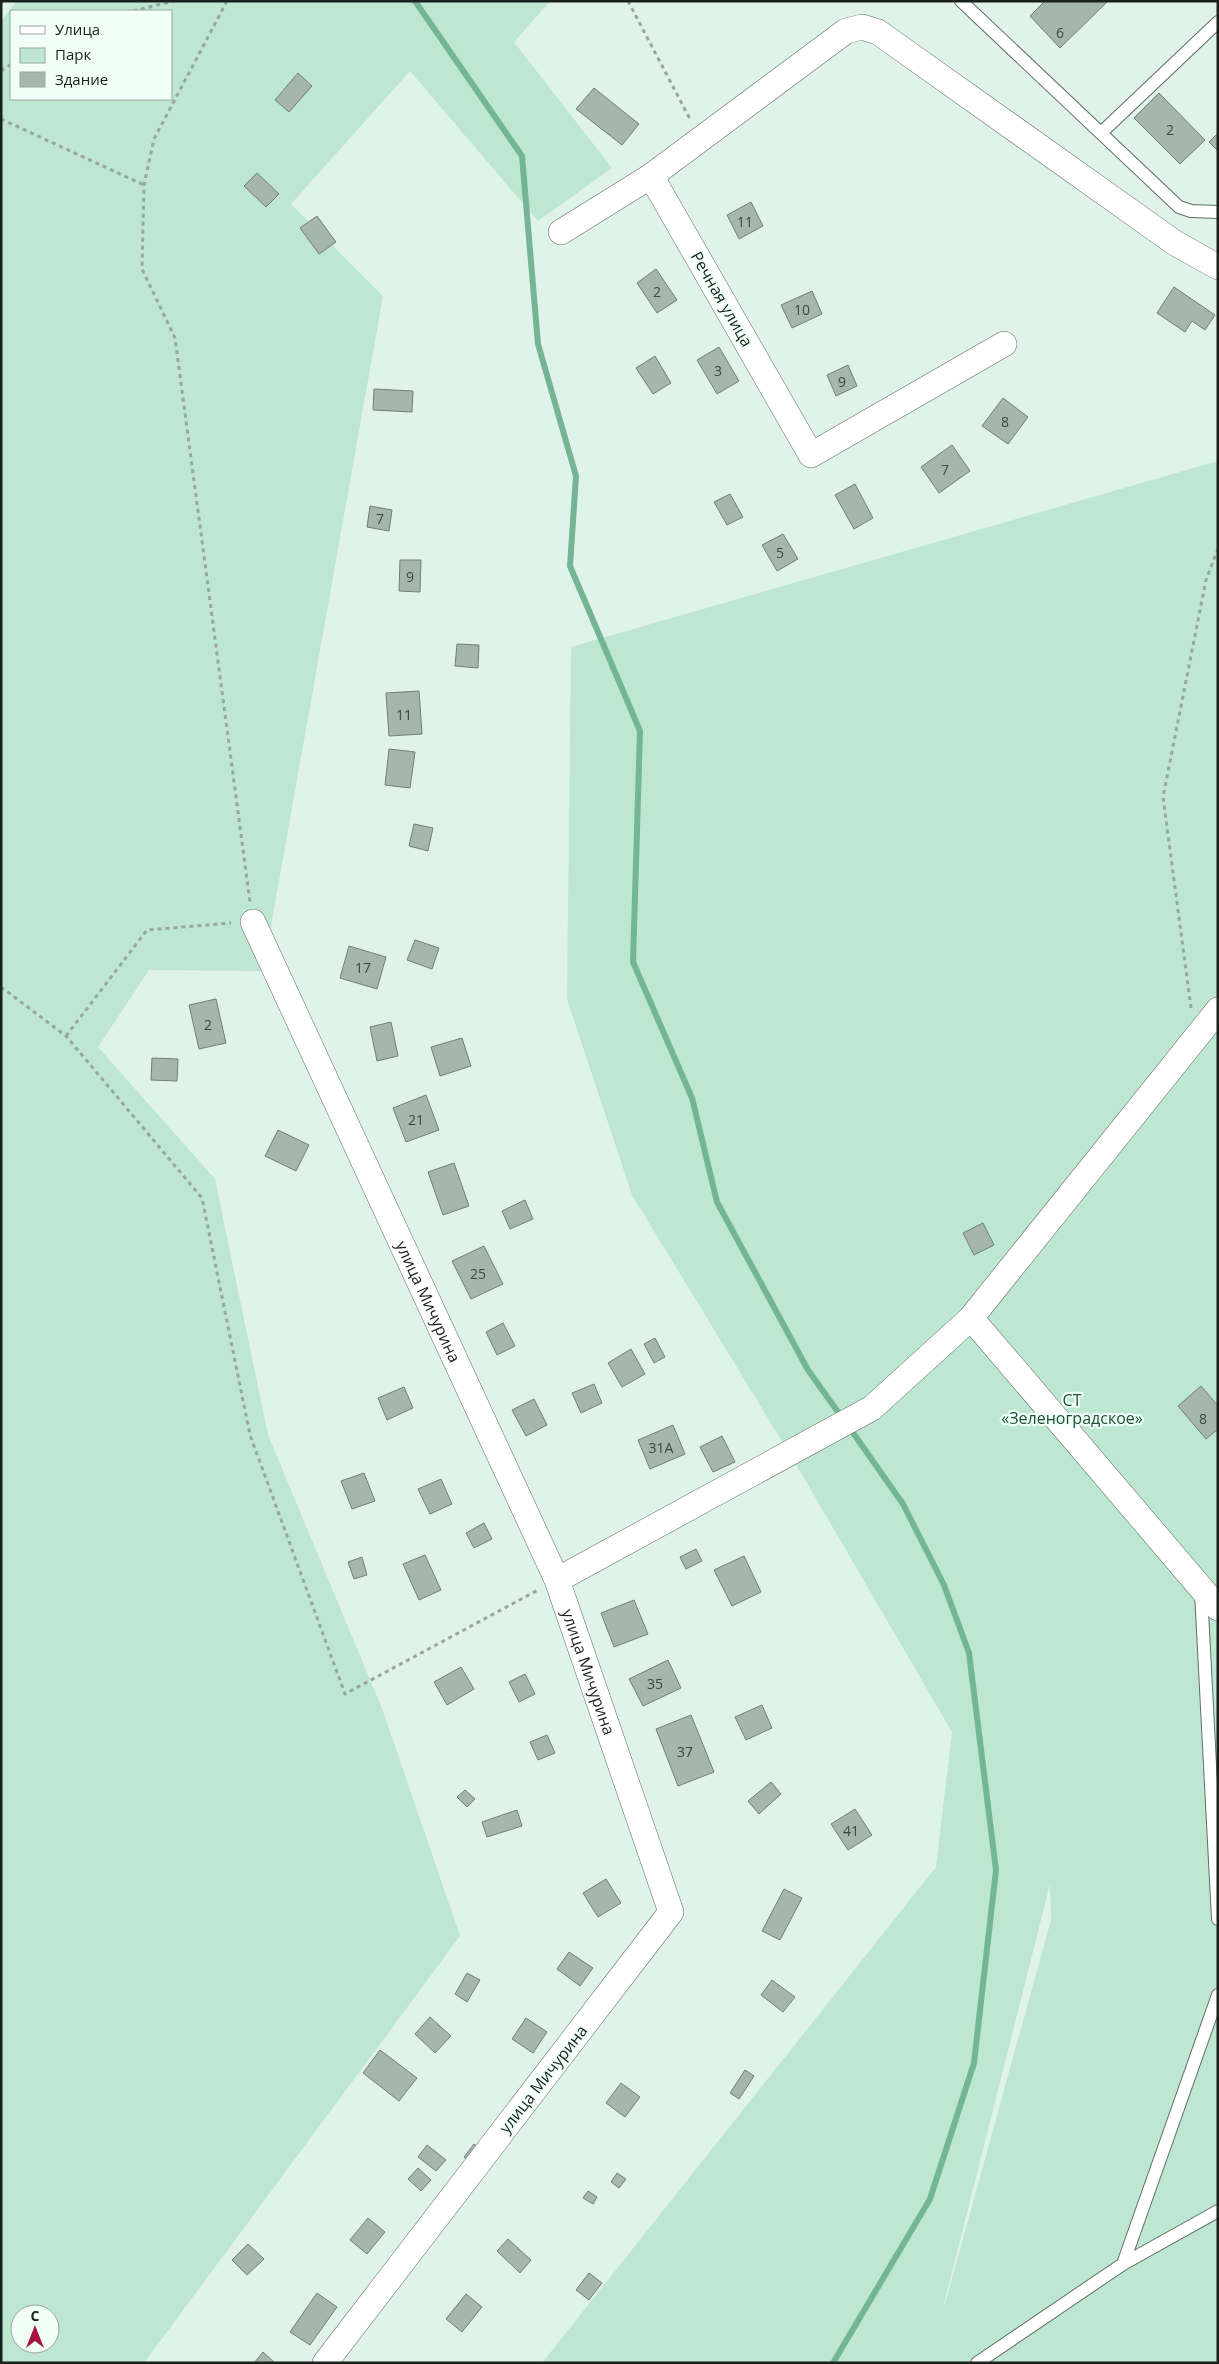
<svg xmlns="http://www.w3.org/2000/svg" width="1219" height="2364" font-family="'Open Sans',sans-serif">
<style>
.green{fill:#bde7d1;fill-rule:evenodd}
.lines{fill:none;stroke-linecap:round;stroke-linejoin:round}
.stream{stroke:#74b595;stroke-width:6}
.building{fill:#a5b7ad;stroke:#708077}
.lane-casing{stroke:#5f6f66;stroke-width:14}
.street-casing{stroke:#5f6f66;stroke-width:26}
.path{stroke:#98a69e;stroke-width:3;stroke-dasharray:4 4;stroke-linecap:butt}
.lane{stroke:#fff;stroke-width:12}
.street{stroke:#fff;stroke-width:25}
.labels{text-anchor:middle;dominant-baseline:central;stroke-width:4.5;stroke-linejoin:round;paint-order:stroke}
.number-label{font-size:14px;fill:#3d4641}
.street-label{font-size:16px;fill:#1a211d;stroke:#f0fff7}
.park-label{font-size:16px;fill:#1c4f39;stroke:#f0fff7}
</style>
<rect width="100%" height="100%" fill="#e0f3e8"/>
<path class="green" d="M17,1H550L514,42L612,168L538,221L410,71L291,204L383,296L263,971L149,970L98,1047L215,1179L268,1435L383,1711L460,1936L144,2363H1V21ZM11,11H171V99H11ZM20,2314H50V2344H20Z
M1218,461V2363H542L936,1867L952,1732L797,1466L632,1195L567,999L571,647ZM1050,1884L1051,1920L945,2304H944Z"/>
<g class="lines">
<path class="stream" d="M415,1L522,156L538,344L576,476L570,566L640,731L633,962L692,1098L717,1202L808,1370L843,1419
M833,2363L930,2199L974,2063L996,1870L969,1653L944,1585L903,1504L849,1427"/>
</g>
<path class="building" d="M1045,1H1108L1060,48L1030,16Z
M298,73L312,86L289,112L275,100Z
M594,88L639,124L622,145L576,109Z
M1159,93L1205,140L1180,164L1134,118Z
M1218,133V151L1209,142Z
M257,173L279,194L266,207L244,186Z
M751,202L763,226L739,239L727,215Z
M317,216L336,242L319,254L300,228Z
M656,269L677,300L657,313L637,283Z
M1174,287L1215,315L1205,330L1192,321L1185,332L1157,313Z
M812,291L822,314L792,328L781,305Z
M719,347L739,381L717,394L697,360Z
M655,356L671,383L653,394L636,368Z
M848,365L857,386L836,396L827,375Z
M374,389L413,391L412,412L373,410Z
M1003,398L1028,417L1008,444L982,426Z
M952,445L970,471L939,493L921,467Z
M855,484L873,518L854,529L835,495Z
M730,494L743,517L727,525L714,502Z
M370,506L392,510L389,531L367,527Z
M783,534L798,559L777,571L762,545Z
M400,560H421L420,592L399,591Z
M457,644L479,645L478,668L455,666Z
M419,691L422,734L389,736L386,693Z
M389,749L415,752L410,788L385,785Z
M414,824L433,828L428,851L409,846Z
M415,940L439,948L432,969L407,960Z
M349,946L386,957L377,989L340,978Z
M216,999L226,1043L199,1049L189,1005Z
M391,1022L398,1056L377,1061L370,1027Z
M462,1038L471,1066L440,1076L431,1047Z
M152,1058L178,1059L177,1081L151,1080Z
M426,1095L439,1130L406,1142L393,1108Z
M278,1130L309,1145L296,1171L265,1156Z
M454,1163L469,1206L443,1215L428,1172Z
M525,1200L533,1219L510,1229L502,1211Z
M983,1223L994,1245L974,1255L963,1233Z
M484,1246L503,1284L471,1299L452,1261Z
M503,1323L515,1346L497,1355L486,1332Z
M655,1338L665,1357L654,1363L644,1344Z
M631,1349L645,1374L622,1387L608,1363Z
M594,1384L602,1403L581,1413L572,1393Z
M1201,1386L1218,1406V1429L1206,1439L1178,1406Z
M404,1387L413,1408L387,1420L378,1398Z
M534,1399L547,1425L526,1436L512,1410Z
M673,1425L685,1454L650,1469L638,1440Z
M722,1436L735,1462L713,1472L700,1447Z
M364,1473L375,1501L352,1509L341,1481Z
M441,1479L452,1504L430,1514L418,1489Z
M484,1523L492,1539L474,1548L466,1533Z
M696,1549L702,1561L686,1569L680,1557Z
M425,1555L441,1590L419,1600L403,1564Z
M744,1556L761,1592L732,1606L714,1570Z
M362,1557L367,1575L354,1579L348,1562Z
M634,1600L648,1634L614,1647L601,1613Z
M668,1660L681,1688L643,1706L629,1679Z
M461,1667L474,1689L447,1705L434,1682Z
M525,1674L535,1694L519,1702L509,1682Z
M762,1705L772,1728L746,1740L735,1717Z
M691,1715L714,1772L678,1786L656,1729Z
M547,1735L555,1753L538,1760L530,1742Z
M771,1782L781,1794L759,1814L748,1801Z
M465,1790L475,1799L467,1807L457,1797Z
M855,1809L872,1835L848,1850L831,1824Z
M517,1810L522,1826L487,1837L482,1822Z
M606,1879L621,1903L598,1917L583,1893Z
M784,1889L802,1898L780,1940L762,1931Z
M569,1952L593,1968L580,1986L557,1969Z
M467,1973L480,1980L467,2002L455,1994Z
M772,1980L795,1997L783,2012L761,1995Z
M430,2017L451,2036L435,2053L415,2034Z
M526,2018L547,2032L533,2053L512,2039Z
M380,2050L417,2078L399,2101L363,2073Z
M745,2070L754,2076L739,2099L730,2093Z
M621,2083L640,2097L625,2117L606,2103Z
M474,2144L481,2150L471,2163L464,2157Z
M427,2145L446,2160L436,2171L418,2157Z
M418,2168L431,2180L421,2191L408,2179Z
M617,2173L626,2179L619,2188L611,2182Z
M588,2191L597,2197L593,2204L583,2198Z
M368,2218L385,2232L367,2254L350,2240Z
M508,2239L531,2260L520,2273L497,2251Z
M248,2244L264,2259L247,2275L232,2260Z
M589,2273L602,2283L589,2300L576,2290Z
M317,2293L337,2307L310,2345L290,2332Z
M466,2294L482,2307L462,2332L446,2319Z
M263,2352L275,2363H254Z"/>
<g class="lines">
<defs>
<path id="lane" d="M961,1L1179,207L1191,211L1218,212
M1101,133L1218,22
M1201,1592L1218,1919
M1123,2264L1218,2211
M977,2363L1123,2264L1218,1995"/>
<g id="street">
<path d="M561,232L651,176"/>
<path d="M1004,344L811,455L651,176L846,31L862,27L878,32L1175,243L1218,267"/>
<path id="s1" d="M253,922L557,1580L671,1912L325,2363"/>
<path d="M971,1318L1218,1608"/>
<path d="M557,1580L872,1408L971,1318L1218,1010"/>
</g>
</defs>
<use href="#lane" class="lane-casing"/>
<use href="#street" class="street-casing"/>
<path class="path" d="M227,1L154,139L144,185L142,269L175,338L250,902
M628,1L690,119
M133,11L174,1
M1,71L11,64
M1,119L144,185
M1,987L66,1036L202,1198L250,1435L345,1694L538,1590
M1191,1008L1163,797L1206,580L1218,549
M66,1036L147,930L231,923"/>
<use href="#lane" class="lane"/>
<use href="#street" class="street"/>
</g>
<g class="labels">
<g class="number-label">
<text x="1060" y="32">6</text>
<text x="1170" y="129">2</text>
<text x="745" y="221">11</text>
<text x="657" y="291">2</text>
<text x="802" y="309">10</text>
<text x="718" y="370">3</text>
<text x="842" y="381">9</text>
<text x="1005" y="421">8</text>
<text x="945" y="469">7</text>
<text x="380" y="518">7</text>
<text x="780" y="552">5</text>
<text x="410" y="576">9</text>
<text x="404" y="714">11</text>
<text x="363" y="967">17</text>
<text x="208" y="1024">2</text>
<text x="416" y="1119">21</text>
<text x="478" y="1273">25</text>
<text x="1203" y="1418">8</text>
<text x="661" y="1447">31А</text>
<text x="655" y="1683">35</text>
<text x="685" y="1751">37</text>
<text x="851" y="1830">41</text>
</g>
<g class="street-label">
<text transform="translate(722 299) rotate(60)">Речная улица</text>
<text stroke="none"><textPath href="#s1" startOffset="418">улица Мичурина</textPath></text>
<text stroke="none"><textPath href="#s1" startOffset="822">улица Мичурина</textPath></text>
<text transform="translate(543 2079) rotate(-52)">улица Мичурина</text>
</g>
<g class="park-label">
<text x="1072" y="1400">СТ<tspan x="1072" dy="18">«Зеленоградское»</tspan></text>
</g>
</g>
<rect width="1219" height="2364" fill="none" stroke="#1a211d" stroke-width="5"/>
<rect x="10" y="10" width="162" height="90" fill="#f0fff7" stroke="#9aa6a0"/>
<rect x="20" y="26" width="25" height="8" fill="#ffffff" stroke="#9aa6a0"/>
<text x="55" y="35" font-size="15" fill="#1a211d">Улица</text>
<rect x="20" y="48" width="25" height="15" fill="#bde7d1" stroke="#9aa6a0"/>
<text x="55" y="60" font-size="15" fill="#1a211d">Парк</text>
<rect x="20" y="72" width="25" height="15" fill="#a5b7ad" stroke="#9aa6a0"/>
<text x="55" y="85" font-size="15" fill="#1a211d">Здание</text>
<g transform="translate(35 2329)"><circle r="24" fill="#f0fff7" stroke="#9aa6a0"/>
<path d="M0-4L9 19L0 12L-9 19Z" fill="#a91241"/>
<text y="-8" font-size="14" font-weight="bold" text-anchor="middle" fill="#1a211d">С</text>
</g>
</svg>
